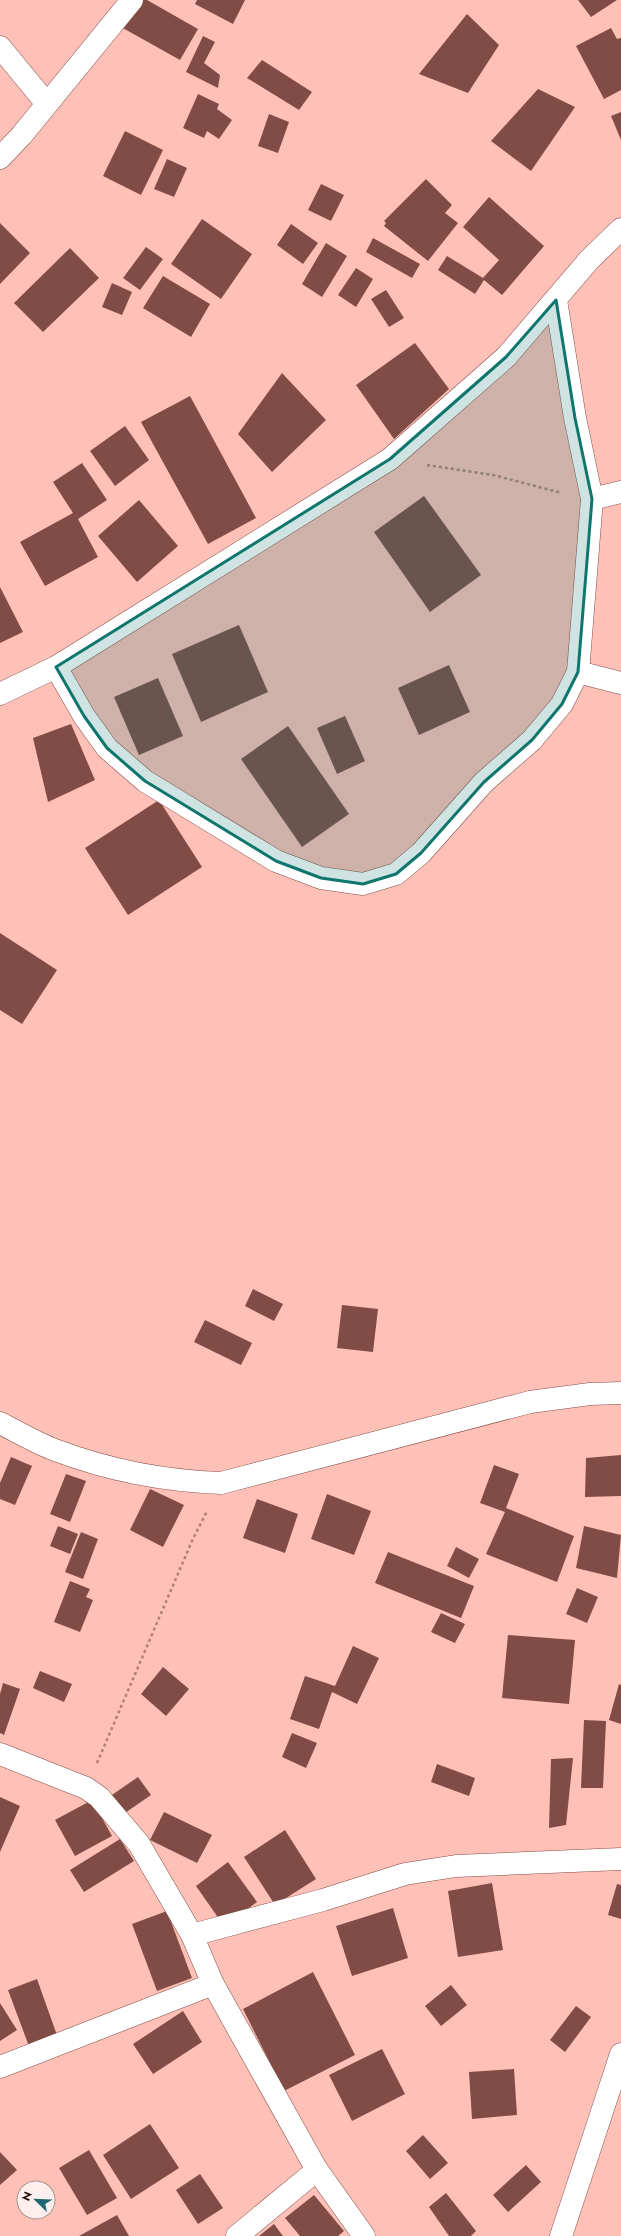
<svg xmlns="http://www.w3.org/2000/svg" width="621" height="2236" viewBox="0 0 621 2236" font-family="Jost,sans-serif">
<rect width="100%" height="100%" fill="#fec0b7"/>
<g fill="#814c46">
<path d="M 136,0 L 147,0 L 198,29 L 180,60 L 121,27 Z"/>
<path d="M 197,0 L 245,0 L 233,24 L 195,4 Z"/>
<path d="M 578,0 L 617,0 L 591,17 Z"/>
<path d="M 467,14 L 499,45 L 468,93 L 419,74 Z"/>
<path d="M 611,28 L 617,39 L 621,38 L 621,90 L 604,99 L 576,46 Z"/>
<path d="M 203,36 L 215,42 L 204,63 L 220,75 L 218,88 L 186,72 Z"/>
<path d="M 262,60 L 312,92 L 299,110 L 247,78 Z"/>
<path d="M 538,89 L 575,107 L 531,171 L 491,141 Z"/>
<path d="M 198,94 L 219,104 L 217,109 L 232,120 L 219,139 L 207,131 L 204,138 L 183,128 Z"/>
<path d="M 621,112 L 621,140 L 611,116 Z"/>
<path d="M 269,114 L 289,122 L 278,153 L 258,146 Z"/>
<path d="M 125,131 L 163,150 L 141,195 L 103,176 Z"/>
<path d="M 167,159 L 187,168 L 174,197 L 154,189 Z"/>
<path d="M 426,179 L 452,205 L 445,213 L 458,223 L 428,261 L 384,226 L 386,223 L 384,221 Z"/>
<path d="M 321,184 L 344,195 L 331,221 L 308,210 Z"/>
<path d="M 489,197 L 544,246 L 502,295 L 484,280 L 475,294 L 438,270 L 447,256 L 483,278 L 499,260 L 463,227 Z"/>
<path d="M 202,219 L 252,254 L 221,299 L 171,264 Z"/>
<path d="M 0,223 L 30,253 L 0,284 Z"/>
<path d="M 291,224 L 318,243 L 303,264 L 277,245 Z"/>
<path d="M 373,238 L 420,264 L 412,278 L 366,252 Z"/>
<path d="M 326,243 L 347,256 L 322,297 L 302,284 Z"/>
<path d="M 146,247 L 163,259 L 140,290 L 123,278 Z"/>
<path d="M 70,248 L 99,278 L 43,332 L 14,303 Z"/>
<path d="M 356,268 L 373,279 L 356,307 L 338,295 Z"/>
<path d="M 163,276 L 210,304 L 191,337 L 143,308 Z"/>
<path d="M 112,283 L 132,292 L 122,315 L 102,307 Z"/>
<path d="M 386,290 L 404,318 L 389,327 L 371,299 Z"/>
<path d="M 415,343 L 449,389 L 394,439 L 356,385 Z"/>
<path d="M 282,373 L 326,420 L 272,472 L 238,434 Z"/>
<path d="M 190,396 L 256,518 L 208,544 L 141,422 Z"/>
<path d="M 125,426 L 149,460 L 115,486 L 90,451 Z"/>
<path d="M 82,463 L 107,500 L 78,519 L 98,557 L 45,586 L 20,542 L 73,513 L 53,482 Z"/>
<path d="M 424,496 L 481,575 L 430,612 L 374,532 Z"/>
<path d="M 139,500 L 178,546 L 137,582 L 98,536 Z"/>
<path d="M 0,587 L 23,632 L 0,643 Z"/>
<path d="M 239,625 L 268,692 L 201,722 L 172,654 Z"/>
<path d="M 449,665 L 470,712 L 419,735 L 398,688 Z"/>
<path d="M 158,678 L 183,736 L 139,755 L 114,697 Z"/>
<path d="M 345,716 L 365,761 L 337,774 L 317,728 Z"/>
<path d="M 71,724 L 95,780 L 48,802 L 33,738 Z"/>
<path d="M 288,726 L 349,814 L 302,847 L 241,759 Z"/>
<path d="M 159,800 L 202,867 L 128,915 L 85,848 Z"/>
<path d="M 0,933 L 57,970 L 22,1024 L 0,1010 Z"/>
<path d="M 253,1289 L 283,1304 L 274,1321 L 245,1306 Z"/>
<path d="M 342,1305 L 378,1309 L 373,1352 L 337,1348 Z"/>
<path d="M 205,1320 L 252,1343 L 241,1365 L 194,1342 Z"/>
<path d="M 621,1455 L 621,1496 L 585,1497 L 586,1458 Z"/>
<path d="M 11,1457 L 32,1466 L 15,1505 L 0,1499 L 0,1483 Z"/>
<path d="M 494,1465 L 519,1474 L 506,1508 L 574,1536 L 557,1582 L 486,1554 L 505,1512 L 480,1503 Z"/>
<path d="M 66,1474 L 86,1481 L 70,1522 L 50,1514 Z"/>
<path d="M 150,1489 L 184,1505 L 163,1547 L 130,1530 Z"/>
<path d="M 327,1494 L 371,1511 L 354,1555 L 311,1539 Z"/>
<path d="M 257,1499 L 298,1514 L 285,1553 L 243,1538 Z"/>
<path d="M 58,1526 L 78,1534 L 70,1554 L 50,1546 Z"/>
<path d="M 584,1526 L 621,1535 L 617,1578 L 576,1568 Z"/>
<path d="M 81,1532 L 98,1539 L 83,1579 L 65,1572 Z"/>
<path d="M 456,1547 L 479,1559 L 469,1578 L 447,1566 Z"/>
<path d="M 388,1552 L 474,1586 L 461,1618 L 375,1583 Z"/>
<path d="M 70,1581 L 90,1589 L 86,1597 L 93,1600 L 80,1632 L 54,1622 Z"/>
<path d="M 577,1588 L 598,1597 L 587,1623 L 566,1614 Z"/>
<path d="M 441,1613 L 465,1624 L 455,1643 L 431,1632 Z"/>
<path d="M 508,1635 L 575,1640 L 569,1704 L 502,1698 Z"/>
<path d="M 353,1646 L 379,1658 L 357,1704 L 332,1692 L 319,1729 L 290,1719 L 305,1676 L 335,1686 Z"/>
<path d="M 163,1667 L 189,1689 L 166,1716 L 141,1694 Z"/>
<path d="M 40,1671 L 72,1684 L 64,1702 L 33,1688 Z"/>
<path d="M 3,1683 L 20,1689 L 4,1735 L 0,1733 L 0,1694 Z"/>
<path d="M 619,1684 L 621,1685 L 621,1724 L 609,1720 Z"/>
<path d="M 584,1720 L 606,1721 L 603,1788 L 581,1788 Z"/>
<path d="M 292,1733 L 317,1743 L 306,1768 L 282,1757 Z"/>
<path d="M 573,1758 L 566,1825 L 549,1828 L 551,1759 Z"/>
<path d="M 437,1764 L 475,1778 L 469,1796 L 431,1782 Z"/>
<path d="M 138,1777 L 151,1795 L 122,1815 L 109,1797 Z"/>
<path d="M 0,1797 L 20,1806 L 0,1852 Z"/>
<path d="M 92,1800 L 112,1836 L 75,1856 L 55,1820 Z"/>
<path d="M 164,1812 L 212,1835 L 197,1863 L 150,1840 Z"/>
<path d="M 285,1830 L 316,1879 L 275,1905 L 244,1857 Z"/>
<path d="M 120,1839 L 134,1861 L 84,1892 L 70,1870 Z"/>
<path d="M 228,1862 L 257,1902 L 224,1926 L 196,1886 Z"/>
<path d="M 492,1883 L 503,1950 L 458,1957 L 448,1891 Z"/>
<path d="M 617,1884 L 621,1885 L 621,1919 L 608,1915 Z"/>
<path d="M 393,1908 L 408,1958 L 352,1976 L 336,1926 Z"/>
<path d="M 167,1911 L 192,1978 L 157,1991 L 132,1924 Z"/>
<path d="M 313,1972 L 355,2055 L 284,2091 L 243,2009 Z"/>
<path d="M 37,1979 L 58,2038 L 30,2049 L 8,1990 Z"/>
<path d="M 451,1985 L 467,2005 L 441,2026 L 425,2006 Z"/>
<path d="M 0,2003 L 17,2030 L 0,2041 Z"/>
<path d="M 576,2006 L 591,2017 L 565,2052 L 550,2040 Z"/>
<path d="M 183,2011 L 202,2042 L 153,2074 L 133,2044 Z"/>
<path d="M 382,2049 L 405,2094 L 352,2121 L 329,2075 Z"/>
<path d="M 514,2069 L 517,2115 L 472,2119 L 469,2072 Z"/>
<path d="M 150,2124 L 179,2168 L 131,2199 L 103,2155 Z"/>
<path d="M 423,2135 L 448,2163 L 430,2179 L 406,2151 Z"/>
<path d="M 89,2150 L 117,2198 L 87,2215 L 59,2168 Z"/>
<path d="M 0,2152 L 17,2170 L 0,2185 Z"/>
<path d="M 526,2165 L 541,2182 L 508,2212 L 493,2195 Z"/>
<path d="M 200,2174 L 223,2208 L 198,2224 L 176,2190 Z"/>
<path d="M 446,2193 L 476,2231 L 471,2236 L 449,2236 L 429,2207 Z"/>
<path d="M 314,2195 L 344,2231 L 338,2236 L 300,2236 L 285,2218 Z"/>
<path d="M 117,2215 L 129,2236 L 79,2236 Z"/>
<path d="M 274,2224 L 283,2236 L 259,2236 Z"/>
</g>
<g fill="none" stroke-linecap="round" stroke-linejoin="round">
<g stroke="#824d46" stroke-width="23">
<g id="street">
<path d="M 0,47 L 47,104"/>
<path d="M 0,158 L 21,136 L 132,0"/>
<path d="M 592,499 L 621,492"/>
<path d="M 56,667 L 84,716 L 107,748 L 145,781 L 276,861 L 321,878 L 363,884 L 396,874 L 421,853 L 484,782 L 532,740 L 562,704 L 578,672 L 592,499 L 575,418 L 556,300"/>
<path d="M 578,672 L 621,683"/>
<path d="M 0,694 L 56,667 L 390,459 L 506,357 L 589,260 L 621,229"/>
<path d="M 0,1423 C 18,1432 36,1443 55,1450 C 108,1470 164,1481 221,1483 L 530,1402 L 590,1394 L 621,1393"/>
<path d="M 0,1754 L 86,1788 L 99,1797 L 139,1844 L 192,1935 L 213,1984 L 317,2170 L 364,2236"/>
<path d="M 192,1935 L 323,1900 L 405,1874 L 456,1866 L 621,1859"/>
<path d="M 0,2067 L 213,1984"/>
<path d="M 237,2236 L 317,2170"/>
<path d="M 561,2236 L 621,2054"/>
</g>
</g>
<g stroke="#b0817a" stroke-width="2.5" stroke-dasharray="3 3" stroke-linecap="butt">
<path d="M 427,465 L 493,475 L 562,493"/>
<path d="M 97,1763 L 192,1541 L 207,1511"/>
</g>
<use href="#street" stroke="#fff" stroke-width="22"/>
</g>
<path fill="#0f766e" fill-opacity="0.2" stroke="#0f766e" stroke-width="3" stroke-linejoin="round" d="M 556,300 L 575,418 L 592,499 L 578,672 L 562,704 L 532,740 L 484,782 L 421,853 L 396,874 L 363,884 L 321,878 L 276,861 L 145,781 L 107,748 L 84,716 L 56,667 L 390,459 L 506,357 Z"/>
<g transform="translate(36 2200) rotate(293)"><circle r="19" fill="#fcefed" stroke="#a59593"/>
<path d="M0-3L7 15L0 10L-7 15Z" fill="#1c6771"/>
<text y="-6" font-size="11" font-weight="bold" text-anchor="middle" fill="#220d0b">N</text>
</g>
</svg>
